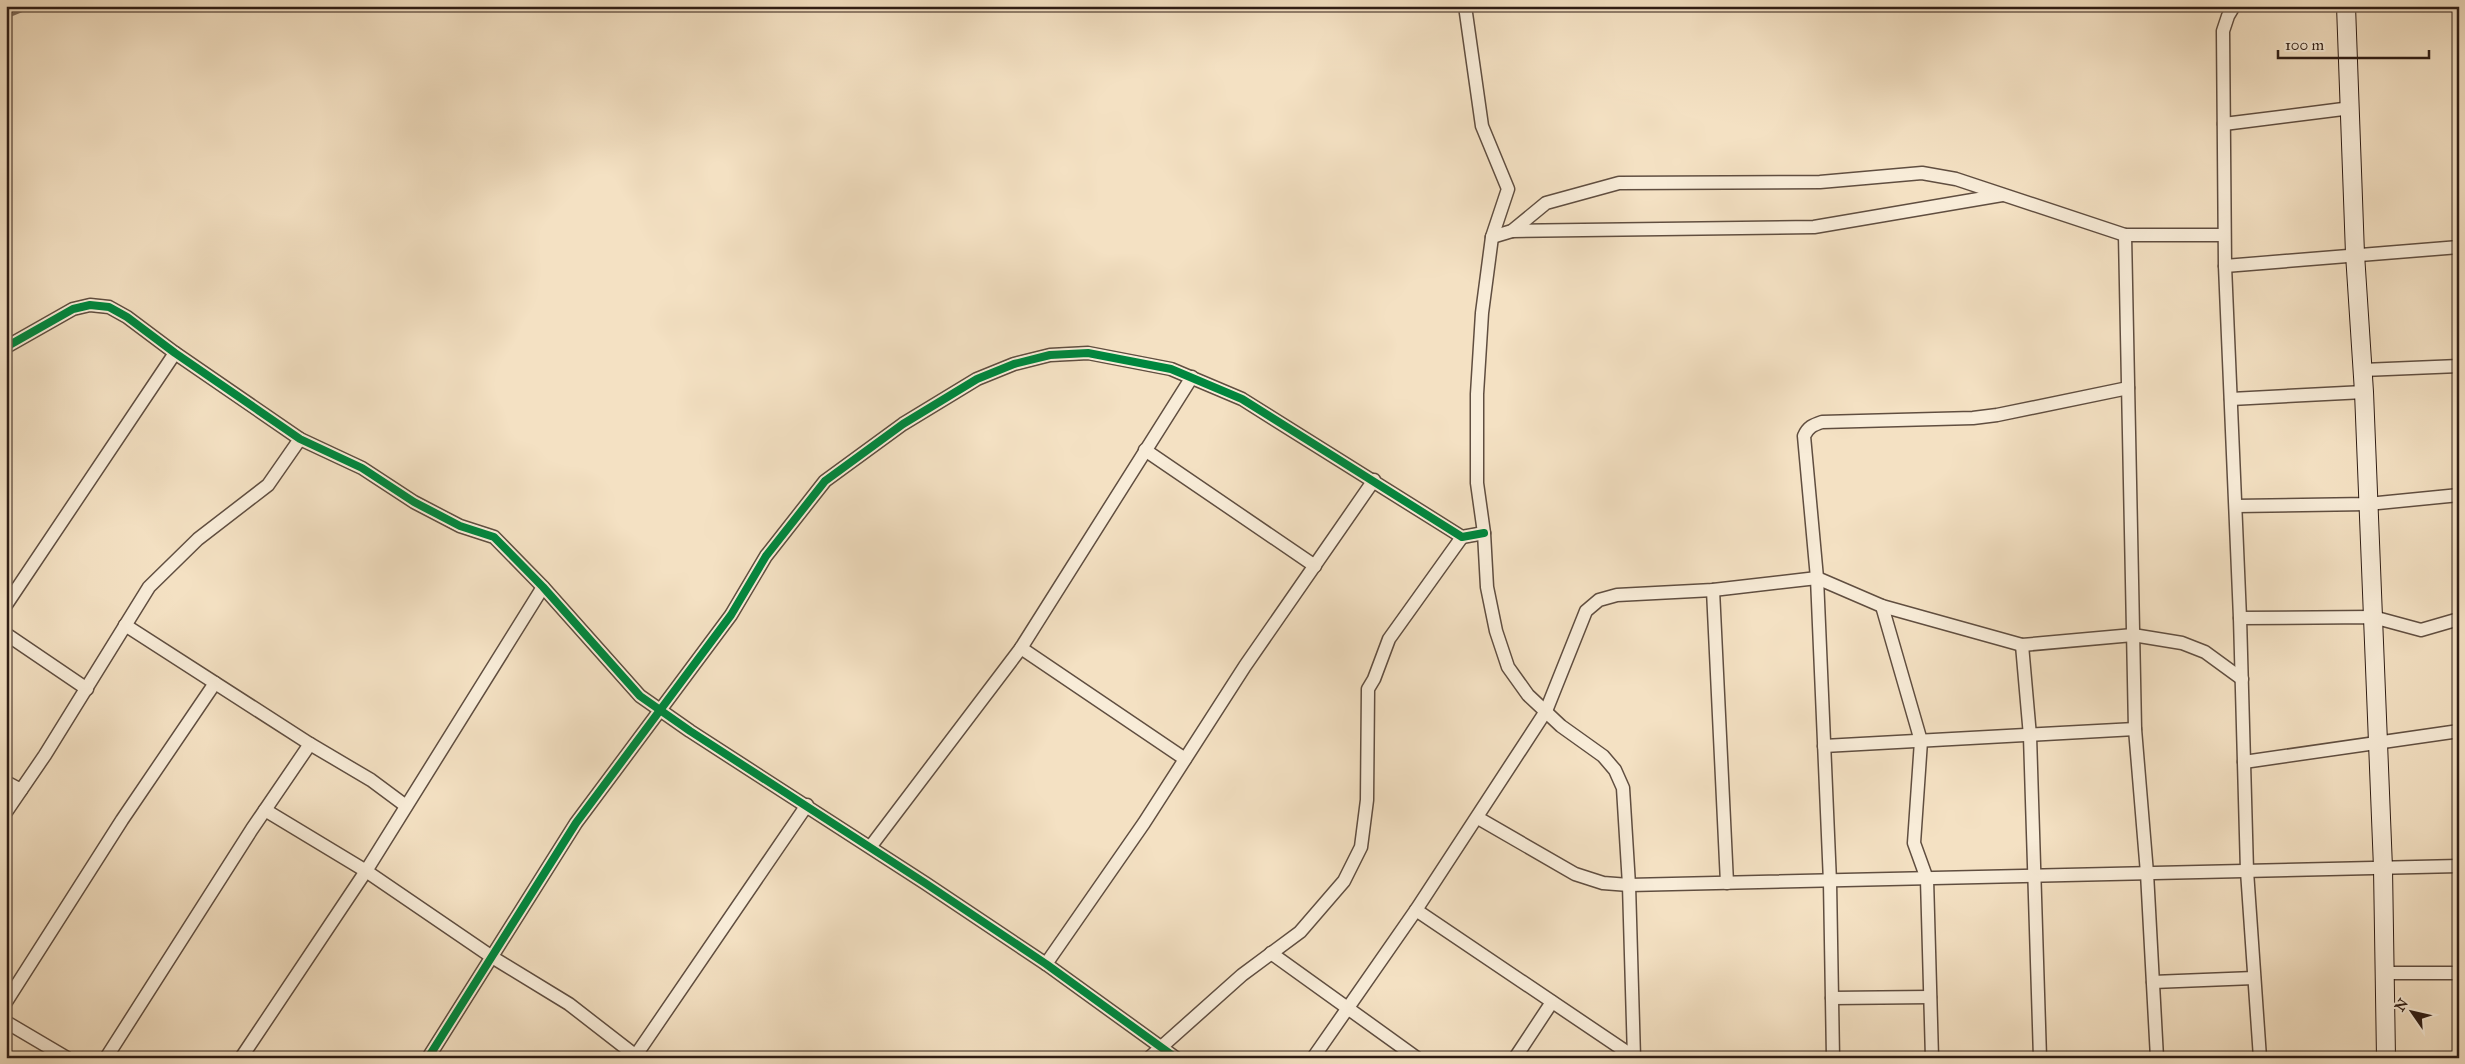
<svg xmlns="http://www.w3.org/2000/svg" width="2465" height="1064" viewBox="0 0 2465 1064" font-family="'IM FELL Great Primer',serif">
<rect width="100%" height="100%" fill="#f4e1c3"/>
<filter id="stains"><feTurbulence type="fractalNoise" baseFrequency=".004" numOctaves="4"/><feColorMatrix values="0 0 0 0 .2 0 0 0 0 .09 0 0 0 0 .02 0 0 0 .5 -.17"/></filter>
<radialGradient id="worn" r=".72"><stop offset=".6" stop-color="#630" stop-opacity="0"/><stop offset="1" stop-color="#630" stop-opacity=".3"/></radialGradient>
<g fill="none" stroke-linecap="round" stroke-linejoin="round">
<path stroke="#7d6a5a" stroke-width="3" d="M 6,17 L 33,6"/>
<g stroke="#604e40" stroke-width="15">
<g id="street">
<path d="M 1465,6 L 1482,126 L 1508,189 L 1492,237 L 1482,313 L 1477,394 L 1477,483 L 1484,533 L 1487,587 L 1496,631 L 1508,667 L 1528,695 L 1561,726 L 1603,756 L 1615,770 L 1623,788 L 1629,885 L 1634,1058"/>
<path d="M 2234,6 L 2228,16 L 2223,31 L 2225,266 L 2240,618 L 2247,871 L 2260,1058"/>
<path d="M 2224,124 L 2351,108"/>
<path d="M 1512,231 L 1814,227 L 2002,195"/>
<path d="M 1492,237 L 1512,231 L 1546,203 L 1619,183 L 1820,182 L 1922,173 L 1956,179 L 2125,235"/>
<path d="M 2225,266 L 2459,247"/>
<path d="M 6,347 L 73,309 L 90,305 L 109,307 L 127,317 L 175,353 L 300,439 L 362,468 L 414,502 L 460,526 L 494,537 L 543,587 L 640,696 L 690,731 L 925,883 L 1046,964 L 1176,1058"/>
<path d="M 2363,370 L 2459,366"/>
<path d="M 2231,399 L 2364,392"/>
<path d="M 1145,450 L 1315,566"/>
<path d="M 2236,506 L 2368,504 L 2459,495"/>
<path d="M 1713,590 L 1727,883"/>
<path d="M 6,605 L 175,353"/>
<path d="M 1882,606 L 1921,741 L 1914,843 L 1927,879 L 1932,1058"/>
<path d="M 2240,618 L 2373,617 L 2421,630 L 2459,619"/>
<path d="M 125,625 L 310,744 L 371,780 L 406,806"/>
<path d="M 6,634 L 87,689"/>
<path d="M 2022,645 L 2030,736 L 2040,1058"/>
<path d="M 1021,648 L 1185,759"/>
<path d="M 1824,746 L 2135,729"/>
<path d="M 2244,762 L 2459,731"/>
<path d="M 6,782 L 21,790"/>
<path d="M 265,810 L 366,871 L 492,957 L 569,1004 L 636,1056"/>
<path d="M 6,812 L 45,755 L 149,587 L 198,539 L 268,485 L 300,439"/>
<path d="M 1478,818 L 1575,874 L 1603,883 L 1629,885 L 2459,866"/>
<path d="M 871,846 L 1021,648 L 1192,377"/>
<path d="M 1416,910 L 1634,1057"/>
<path d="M 1271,953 L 1417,1058"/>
<path d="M 1046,964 L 1144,823 L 1245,666 L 1374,480"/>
<path d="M 2384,973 L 2459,973"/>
<path d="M 2153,982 L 2254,978"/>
<path d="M 1832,998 L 1930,997"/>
<path d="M 6,1002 L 122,820 L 215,683"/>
<path d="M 6,1022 L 67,1058"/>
<path d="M 106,1058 L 252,829 L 310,744"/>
<path d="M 241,1058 L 366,871 L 543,587"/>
<path d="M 428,1058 L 576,823 L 731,615 L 766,556 L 825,481 L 903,424 L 977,379 L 1014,364 L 1050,355 L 1088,353 L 1171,369 L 1242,399 L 1462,537 L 1484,533"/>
<path d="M 634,1058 L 807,805"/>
<path d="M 1149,1058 L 1242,975 L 1300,932 L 1344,881 L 1361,847 L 1367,800 L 1368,689 L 1374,679 L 1389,639 L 1462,537"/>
<path d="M 1313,1058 L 1416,910 L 1546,711 L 1586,611 L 1599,600 L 1617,595 L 1713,590 L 1817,578 L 1882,606 L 2022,645 L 2133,635 L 2182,643 L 2205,652 L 2242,679"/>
<path d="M 1515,1058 L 1552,1002"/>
<path d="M 1833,1058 L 1830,882 L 1817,578 L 1804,436 C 1808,427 1813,425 1822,422 L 1973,418 L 1997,415 L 2128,388"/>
<path d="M 2157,1058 L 2147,873 L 2135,729 L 2125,235 L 2224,235"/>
</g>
</g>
<g stroke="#2f1d15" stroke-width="20">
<path id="secondary" d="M 2346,6 L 2355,254 L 2364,392 L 2383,868 L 2386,1058"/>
</g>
<use href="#street" stroke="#f8ecd8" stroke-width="12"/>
<use href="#secondary" stroke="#f8ecd8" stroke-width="18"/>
<g stroke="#f8ecd8" stroke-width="11">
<g id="cycleway">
<path d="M 6,347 L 73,309 L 90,305 L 109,307 L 127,317 L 175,353 L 300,439 L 362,468 L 414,502 L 460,526 L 494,537 L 543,587 L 640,696 L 690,731 L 925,883 L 1046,964 L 1176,1058"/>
<path d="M 428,1058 L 576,823 L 731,615 L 766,556 L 825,481 L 903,424 L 977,379 L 1014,364 L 1050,355 L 1088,353 L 1171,369 L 1242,399 L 1462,537 L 1484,533"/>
</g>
</g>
<use href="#cycleway" stroke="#00873e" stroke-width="8"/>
</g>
<rect width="2465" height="1064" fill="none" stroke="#f4e1c3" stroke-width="25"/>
<rect x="8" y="8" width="2450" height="1049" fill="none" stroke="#2f1d15" stroke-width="2.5"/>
<rect x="12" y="12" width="2440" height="1039" fill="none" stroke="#2f1d15"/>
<g transform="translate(2412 1012) rotate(304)" stroke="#f8ecd8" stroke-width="4" paint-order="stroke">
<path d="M0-4L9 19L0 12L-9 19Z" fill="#2f1d15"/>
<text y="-8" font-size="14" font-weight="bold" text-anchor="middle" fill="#2f1d15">N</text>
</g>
<path d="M2278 50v8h151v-8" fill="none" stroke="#2f1d15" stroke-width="2.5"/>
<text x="2285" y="50" font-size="15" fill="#2f1d15" stroke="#f8ecd8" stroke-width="4" paint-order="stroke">100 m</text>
<rect width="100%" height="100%" filter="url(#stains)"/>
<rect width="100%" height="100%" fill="url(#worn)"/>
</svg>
